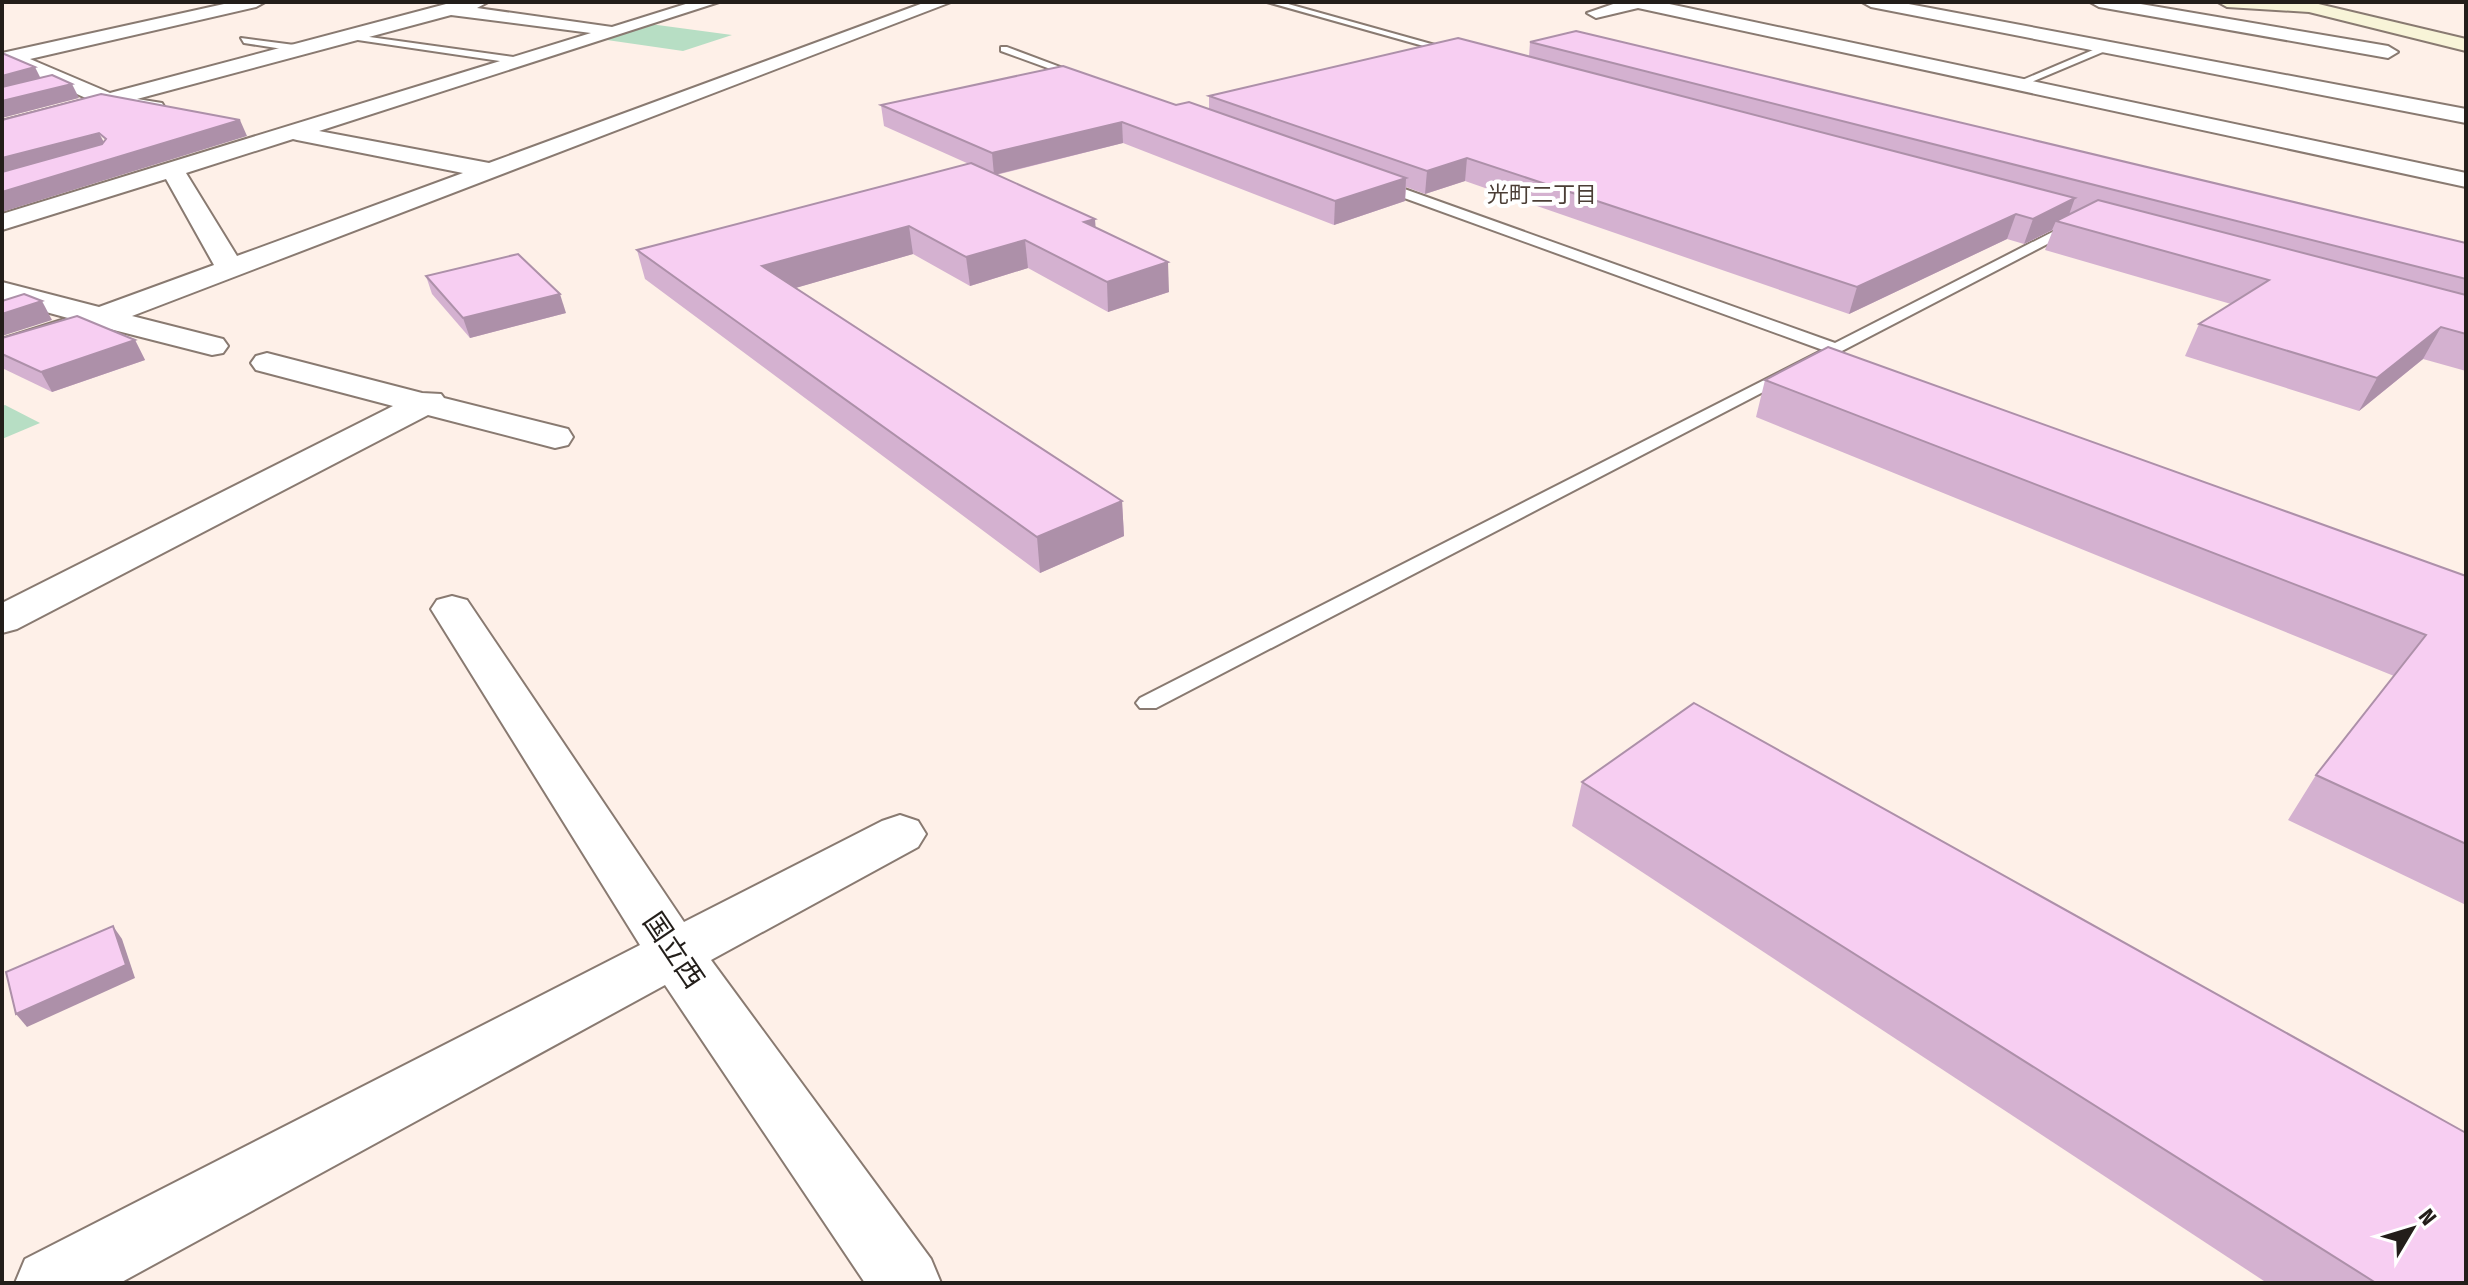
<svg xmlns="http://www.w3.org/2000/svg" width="2468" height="1285" viewBox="0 0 2468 1285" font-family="'Fira Sans Condensed','Noto Sans JP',sans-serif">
<rect width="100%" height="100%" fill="#fef0e8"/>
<g fill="#b7dec4">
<path d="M 650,24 L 732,35 L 683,51 L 600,39 Z"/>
<path d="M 5,405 L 40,423 L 2,439 L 2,406 Z"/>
</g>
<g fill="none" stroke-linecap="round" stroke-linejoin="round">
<g stroke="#897a71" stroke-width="4">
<g id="lane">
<path d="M 1267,2 L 1281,2 L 1460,52 L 1452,54 Z"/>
<path d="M 348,34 L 521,58 L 526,61 L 521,64 L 351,39 Z"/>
<path d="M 241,38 L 302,46 L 307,49 L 302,52 L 244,43 Z"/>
<path d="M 2107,44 L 2110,49 L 2022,86 L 2013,84 Z"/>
<path d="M 1001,47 L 1007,47 L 1087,77 L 1078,79 L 1001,51 Z"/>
<path d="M 1374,181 L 1382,181 L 1835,343 L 2068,224 L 2080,227 L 1156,708 L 1140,708 L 1136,703 L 1140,698 L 1823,350 L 1374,187 Z"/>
</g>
</g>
<g stroke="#897a71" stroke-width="4">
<g id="street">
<path d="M 233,2 L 265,2 L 256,7 L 30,59 L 110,93 L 446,4 L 488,2 L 477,8 L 612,27 L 692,2 L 719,2 L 319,131 L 489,163 L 926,2 L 951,2 L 132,316 L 223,339 L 228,346 L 223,353 L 212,355 L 102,327 L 2,359 L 2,339 L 68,318 L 2,300 L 2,282 L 99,307 L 214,265 L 166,179 L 2,230 L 2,214 L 591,33 L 451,15 L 137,99 L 162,103 L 165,108 L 162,113 L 108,106 L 2,135 L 2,121 L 88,99 L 8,63 L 2,65 L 2,53 ZM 293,139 L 297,140 L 463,173 L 237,256 L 186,173 Z"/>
<path d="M 1619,2 L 1660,2 L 2466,173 L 2466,187 L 1638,8 L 1596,18 L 1587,13 Z"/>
<path d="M 1862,2 L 1898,2 L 2466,109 L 2466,123 L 1871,7 Z"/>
<path d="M 2090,2 L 2129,2 L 2388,46 L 2398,52 L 2388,58 L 2099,7 Z"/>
<path d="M 267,353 L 422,393 L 441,394 L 444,398 L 568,429 L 573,437 L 568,445 L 555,448 L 428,415 L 17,629 L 2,633 L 2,603 L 393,406 L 256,370 L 251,363 L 256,356 Z"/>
<path d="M 452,596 L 467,600 L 684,922 L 882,821 L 900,815 L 918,821 L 926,834 L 918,847 L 711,960 L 931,1259 L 941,1283 L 865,1283 L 665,985 L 120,1283 L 15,1283 L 25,1259 L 640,945 L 431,609 L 437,600 Z"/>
</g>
</g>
<g stroke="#897a71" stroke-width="4">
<path id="secondary" d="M 2218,2 L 2310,2 L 2466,39 L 2466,51 L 2309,12 L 2227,7 Z"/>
</g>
<use href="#lane" fill="#fff" fill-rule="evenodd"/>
<use href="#street" fill="#fff" fill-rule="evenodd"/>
<use href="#secondary" fill="#f8f4d8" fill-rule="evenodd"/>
</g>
<g fill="#d4b1d0">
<path d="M 1530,42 L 2466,243 L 2466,371 L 2423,359 L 2359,411 L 2185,356 L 2199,324 L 2231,304 L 2045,250 L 2053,230 L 2024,244 L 2007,239 L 1849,314 L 1465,181 L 1425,194 L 1406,187 L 1405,201 L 1334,225 L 1123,143 L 996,175 L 1096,228 L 1169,292 L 1108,312 L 1028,268 L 970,286 L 913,254 L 795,288 L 1122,501 L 1124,536 L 1040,573 L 645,279 L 637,250 L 969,164 L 884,126 L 881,105 L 1176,105 L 1209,109 L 1209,96 L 1529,56 Z"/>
<path d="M 426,276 L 566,313 L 470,338 L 432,294 Z"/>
<path d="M 2,338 L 135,340 L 145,360 L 52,392 L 2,368 Z"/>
<path d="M 1765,380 L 2466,576 L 2466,905 L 2288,820 L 2316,775 L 2394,676 L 1756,417 Z"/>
<path d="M 1582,782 L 2466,1283 L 2267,1283 L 1572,826 Z"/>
</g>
<g fill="#ad90a9">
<path d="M 35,67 L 42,81 L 2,92 L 2,76 Z"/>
<path d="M 72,84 L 79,98 L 2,118 L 2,101 Z"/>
<path d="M 240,120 L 247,136 L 2,212 L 2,192 Z"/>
<path d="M 1122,122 L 1123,143 L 994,175 L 992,153 Z"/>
<path d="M 99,133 L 107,148 L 2,177 L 2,158 Z"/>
<path d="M 1467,158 L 1465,181 L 1425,194 L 1427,171 Z"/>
<path d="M 1406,178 L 1405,201 L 1334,225 L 1335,201 Z"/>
<path d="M 2075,198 L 2066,223 L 2056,221 L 2052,230 L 2024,244 L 2033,219 Z"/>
<path d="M 2016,214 L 2007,239 L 1849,314 L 1857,287 Z"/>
<path d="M 1095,219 L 1097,247 L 1084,222 Z"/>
<path d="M 909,226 L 913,254 L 768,296 L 762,266 Z"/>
<path d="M 1025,240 L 1028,268 L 970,286 L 966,257 Z"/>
<path d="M 1168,262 L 1169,292 L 1108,312 L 1107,282 Z"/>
<path d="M 560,294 L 566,313 L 470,338 L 463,318 Z"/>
<path d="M 42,301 L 52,320 L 2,336 L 2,314 Z"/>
<path d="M 2441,327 L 2423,359 L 2359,411 L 2377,378 Z"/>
<path d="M 135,340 L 145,360 L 52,392 L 41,372 Z"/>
<path d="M 1122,501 L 1124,536 L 1040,573 L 1037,537 Z"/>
<path d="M 113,926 L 122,939 L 135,978 L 27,1027 L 16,1014 Z"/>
</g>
<g fill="#f7cef2" stroke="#ad90a9" stroke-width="2">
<path d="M 1576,31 L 2466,243 L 2466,279 L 1530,42 Z"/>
<path d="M 1458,38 L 2075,198 L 2033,219 L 2016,214 L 1857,287 L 1467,158 L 1427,171 L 1209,96 Z"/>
<path d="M 2,53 L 35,67 L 2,76 Z"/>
<path d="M 1063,66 L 1176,105 L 1189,102 L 1406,178 L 1335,201 L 1122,122 L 992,153 L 881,105 Z"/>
<path d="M 52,75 L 72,84 L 2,101 L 2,87 Z"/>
<path d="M 101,94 L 240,120 L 2,192 L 2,172 L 102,144 L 106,139 L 99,133 L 2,158 L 2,120 Z"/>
<path d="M 971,163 L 1095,219 L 1084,222 L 1168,262 L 1107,282 L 1025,240 L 966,257 L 909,226 L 762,266 L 1122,501 L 1037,537 L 637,250 Z"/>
<path d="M 2098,200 L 2466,295 L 2466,334 L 2441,327 L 2377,378 L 2199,324 L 2269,280 L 2056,221 Z"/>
<path d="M 518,254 L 560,294 L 463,318 L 426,276 Z"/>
<path d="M 24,294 L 42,301 L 2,314 L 2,301 Z"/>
<path d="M 77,316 L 135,340 L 41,372 L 2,354 L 2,338 Z"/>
<path d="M 1828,347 L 2466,576 L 2466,844 L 2316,775 L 2426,635 L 1765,380 Z"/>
<path d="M 1694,703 L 2466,1133 L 2466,1283 L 2376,1283 L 1582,782 Z"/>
<path d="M 113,926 L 126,965 L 16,1014 L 6,972 Z"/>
</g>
<g text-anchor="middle" stroke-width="8" stroke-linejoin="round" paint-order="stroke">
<g font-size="22" fill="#4b3e36" stroke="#fff">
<text x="1542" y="202">光町二丁目</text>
</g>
<g font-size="28" fill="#231e1a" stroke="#fff">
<text transform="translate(674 950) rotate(56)" y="10">国立西</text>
</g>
</g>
<rect width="2468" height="1285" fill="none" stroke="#231e1a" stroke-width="8"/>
<g transform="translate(2412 1229) rotate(52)" stroke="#ffffff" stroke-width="6" paint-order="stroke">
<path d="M0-6L14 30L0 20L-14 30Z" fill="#231e1a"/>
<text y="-12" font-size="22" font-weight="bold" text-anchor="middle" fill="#231e1a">N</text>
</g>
</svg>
